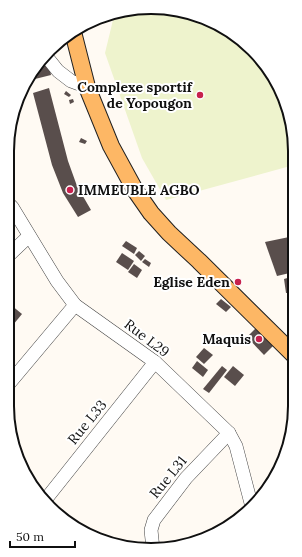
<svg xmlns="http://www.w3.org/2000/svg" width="302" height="557" viewBox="0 0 302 557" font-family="Lora,serif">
<rect width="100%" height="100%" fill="#fffaf3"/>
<path fill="#eef3cd" d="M 170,8 L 223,26 L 271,71 L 294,132 L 294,165 L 166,200 L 142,158 L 105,53 L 113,20 L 155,9 Z"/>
<g fill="#594e4c">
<path d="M 48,58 L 51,75 L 35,79 L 33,71 L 44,59 Z"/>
<path d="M 31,74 L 33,79 L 26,81 L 26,79 Z"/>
<path d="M 49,88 L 68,161 L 77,186 L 91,210 L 78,217 L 63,193 L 52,165 L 33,93 Z"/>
<path d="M 66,91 L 71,95 L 69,97 L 64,94 Z"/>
<path d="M 73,99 L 74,102 L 70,104 L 69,100 Z"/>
<path d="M 81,138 L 87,141 L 85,144 L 79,142 Z"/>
<path d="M 294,236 L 294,272 L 277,276 L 265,242 Z"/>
<path d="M 126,241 L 137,248 L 134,254 L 122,246 Z"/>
<path d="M 139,251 L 145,256 L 141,261 L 135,255 Z"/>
<path d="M 122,253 L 134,261 L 128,270 L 116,262 Z"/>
<path d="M 145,259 L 151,263 L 149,267 L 142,262 Z"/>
<path d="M 134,264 L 142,270 L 137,278 L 128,272 Z"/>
<path d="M 294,276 L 294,295 L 293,293 L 286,293 L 284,279 Z"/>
<path d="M 221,299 L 231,307 L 226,312 L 216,304 Z"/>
<path d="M 11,305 L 22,314 L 13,325 L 7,320 L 7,309 Z"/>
<path d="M 256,328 L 273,346 L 264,355 L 247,337 Z"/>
<path d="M 204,348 L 213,355 L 204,364 L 196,357 Z"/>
<path d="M 197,361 L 208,370 L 203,377 L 192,368 Z"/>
<path d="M 222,366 L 227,370 L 209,393 L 203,389 Z"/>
<path d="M 233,366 L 244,375 L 235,386 L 224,377 Z"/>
</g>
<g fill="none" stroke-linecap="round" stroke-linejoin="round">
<g stroke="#434343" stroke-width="14">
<g id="minor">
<path d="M 46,56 L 58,71 L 71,81 L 87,87"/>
<path d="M 7,202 L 12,207 L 57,281 L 75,305 L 155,362 L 229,433 L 236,446 L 252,507"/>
<path d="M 7,257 L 29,236"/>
<path d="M 7,386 L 75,305"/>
<path d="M 45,502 L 46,499 L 155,362"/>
<path d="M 153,549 L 151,530 L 154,520 L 186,478 L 229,433"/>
</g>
</g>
<g stroke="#212121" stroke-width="18">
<path id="major" d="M 73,32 L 87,87 L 111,146 L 135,190 L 151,213 L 169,233 L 199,261 L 295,356"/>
</g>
<use href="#minor" stroke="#fff" stroke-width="13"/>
<use href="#major" stroke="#fdb765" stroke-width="16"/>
</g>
<g fill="#c7214d" stroke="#fff" stroke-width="1.5">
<circle cx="200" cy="95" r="4"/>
<circle cx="70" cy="190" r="4"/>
<circle cx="238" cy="282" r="4"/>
<circle cx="259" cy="339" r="4"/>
</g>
<g text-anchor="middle" stroke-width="4" stroke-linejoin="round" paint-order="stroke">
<g font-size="14" font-weight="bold" fill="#101010" stroke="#fff" text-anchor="end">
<text x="192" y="92">Complexe sportif<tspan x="192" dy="16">de Yopougon</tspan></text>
<text x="78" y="195" text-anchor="start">IMMEUBLE AGBO</text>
<text x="230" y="287">Eglise Eden</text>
<text x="251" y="344">Maquis</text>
</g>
<g font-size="14" fill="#101010" stroke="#fff">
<text transform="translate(147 338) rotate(37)" y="5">Rue L29</text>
<text transform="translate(87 422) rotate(-51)" y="5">Rue L33</text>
<text transform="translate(168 477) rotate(-51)" y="5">Rue L31</text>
</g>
</g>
<path d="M0 0H302V557H0ZM151 14H151A137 137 0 0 1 288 151V406A137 137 0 0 1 151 543H151A137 137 0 0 1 14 406V151A137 137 0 0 1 151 14Z" fill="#fff" fill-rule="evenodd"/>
<path fill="none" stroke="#101010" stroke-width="2" d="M151 14H151A137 137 0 0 1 288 151V406A137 137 0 0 1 151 543H151A137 137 0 0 1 14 406V151A137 137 0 0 1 151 14Z"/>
<path d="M10 541v6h65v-6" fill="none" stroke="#101010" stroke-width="2"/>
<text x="16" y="541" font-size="12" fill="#101010" stroke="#ffffff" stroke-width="3" paint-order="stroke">50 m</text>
</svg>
